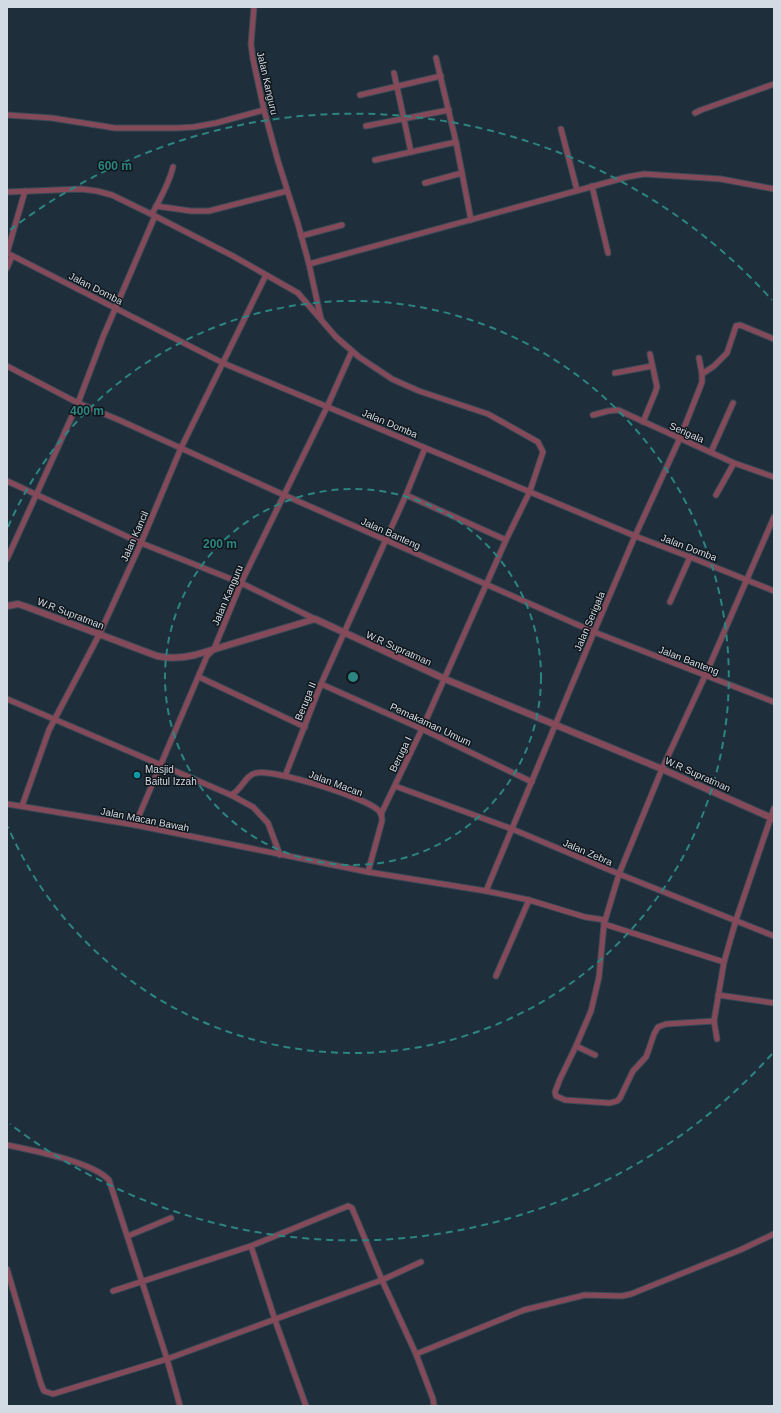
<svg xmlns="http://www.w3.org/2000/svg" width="781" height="1413" viewBox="0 0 781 1413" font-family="Helvetica,sans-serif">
<rect width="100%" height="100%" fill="#1f2e3b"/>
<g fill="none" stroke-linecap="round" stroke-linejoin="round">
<g stroke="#3c4a56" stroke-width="7">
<g id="minor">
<path d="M 254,7 L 251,44 L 253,59 L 264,110 L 278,161 L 298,224 L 309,264 L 321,319"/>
<path d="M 436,58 L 456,142 L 471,220"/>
<path d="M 394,73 L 411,152"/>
<path d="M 360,95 L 441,76"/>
<path d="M 695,113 L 701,110 L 774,84"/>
<path d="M 7,115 L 52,118 L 115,128 L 177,128 L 194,127 L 216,123 L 264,110"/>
<path d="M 366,126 L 449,110"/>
<path d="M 561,129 L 577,190"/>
<path d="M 375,160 L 456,142"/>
<path d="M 425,183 L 462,173"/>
<path d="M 592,186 L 608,253"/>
<path d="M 7,192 L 81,189 L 97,191 L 112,195 L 155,216 L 233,256 L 298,293 L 336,337 L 359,357 L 392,379 L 419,391 L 488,414 L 538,442 L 543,452 L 530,491 L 506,540 L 422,729 L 381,814"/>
<path d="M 156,206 L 191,211 L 209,211 L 287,191"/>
<path d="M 152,214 C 160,199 169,184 173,167"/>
<path d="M 301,236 L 342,225"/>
<path d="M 7,253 L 223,363 L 635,536 L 690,557 L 774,591"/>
<path d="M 7,253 L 25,191"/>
<path d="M 309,264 L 627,177 L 644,174 L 721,179 L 774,189"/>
<path d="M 7,268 L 12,256"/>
<path d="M 7,366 L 78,403 L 119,420 L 284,495 L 594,632 L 774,702"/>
<path d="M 615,373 L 652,366"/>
<path d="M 702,374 L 714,366 L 727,353 L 736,326 L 740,325 L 774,339"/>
<path d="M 593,415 L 608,411 L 618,410 L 734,463 L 774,477"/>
<path d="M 643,422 L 655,393 L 657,387 L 650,354"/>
<path d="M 711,452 L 733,403"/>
<path d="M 7,481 L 141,543 L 241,583 L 315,619"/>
<path d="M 406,495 L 506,540"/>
<path d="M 716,495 L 734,463"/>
<path d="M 7,559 L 78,403 L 103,337 L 155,216"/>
<path d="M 670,602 L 690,557"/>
<path d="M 199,677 L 305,727"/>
<path d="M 321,684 L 422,729 L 532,782"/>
<path d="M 7,699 L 231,795 L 253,807 L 268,823 L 280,855"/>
<path d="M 285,776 L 321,684 L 406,495 L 425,448"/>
<path d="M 395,786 L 512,829 L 619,874 L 774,936"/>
<path d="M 231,795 C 242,790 245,775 256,773 C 274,769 364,797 378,810 C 382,813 382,817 382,821 L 368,872"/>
<path d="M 7,804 L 135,825 L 368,872 L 486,891 L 529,900 L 585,917 L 605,920"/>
<path d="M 22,806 L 49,730 L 99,635 L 141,543 L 181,448 L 266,275"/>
<path d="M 135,825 L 207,656 L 214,649 L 241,583 L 327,407 L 352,351"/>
<path d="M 486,891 L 594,632 L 635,536 L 680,438 L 699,390 L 702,382 L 702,374 L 699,358"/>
<path d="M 604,924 L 724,962"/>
<path d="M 496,976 L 529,900"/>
<path d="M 718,995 L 774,1003"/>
<path d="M 714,1021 L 666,1024 L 658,1027 L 654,1034 L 649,1049 L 646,1057 L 633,1071 L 620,1098 L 617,1101 L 610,1103 L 565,1100 L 556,1096 L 555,1092 L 560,1079 L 576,1046 L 591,1011 L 599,977 L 604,924 L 619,874 L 662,769 L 705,676 L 774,517"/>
<path d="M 717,1039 L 714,1021 L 724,962 L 736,920 L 774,808"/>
<path d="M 576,1046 L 595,1055"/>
<path d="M 7,1145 C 32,1150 93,1162 109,1180 L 167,1359 L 180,1406"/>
<path d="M 128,1236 L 171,1218"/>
<path d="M 251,1246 L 275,1320 L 306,1406"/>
<path d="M 7,1269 L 41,1384 L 44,1391 L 53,1394 L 167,1359 L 382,1280 L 416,1354 L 524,1310 L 585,1295 L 622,1296 L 631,1294 L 740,1250 L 774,1234"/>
<path d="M 113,1291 L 251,1246 L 348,1206 L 352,1208 L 382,1280 L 421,1262"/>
<path d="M 416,1354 L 433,1399 L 434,1406"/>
</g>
</g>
<g stroke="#3c4a56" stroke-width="8">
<path id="tertiary" d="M 7,606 L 18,604 L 27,607 L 157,656 C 171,659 182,658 195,655 L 315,619 L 445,679 L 662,769 L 774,819"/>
</g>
<use href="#minor" stroke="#844a5a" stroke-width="5"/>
<use href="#tertiary" stroke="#844a5a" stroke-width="6"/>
</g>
<g fill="none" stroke="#2c8580" stroke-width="2" stroke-dasharray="7 5">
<circle cx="353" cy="677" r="188"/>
<path d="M8 527A376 376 0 1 1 8 827"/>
<path d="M772 1054A564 564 0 0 1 10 1124M10 230A564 564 0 0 1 772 300"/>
</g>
<circle fill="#0f9aa8" stroke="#0f161c" stroke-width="1.5" cx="137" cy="775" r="4"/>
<g text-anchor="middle" stroke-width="3" stroke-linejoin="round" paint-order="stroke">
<g font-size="10" fill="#d2dbe4" stroke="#0f161c">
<text transform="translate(268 83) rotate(77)" y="4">Jalan Kanguru</text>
<text transform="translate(96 288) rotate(27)" y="4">Jalan Domba</text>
<text transform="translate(390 423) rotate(23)" y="4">Jalan Domba</text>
<text transform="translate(687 432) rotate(24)" y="4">Serigala</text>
<text transform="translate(391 533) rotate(24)" y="4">Jalan Banteng</text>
<text transform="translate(134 536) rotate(-66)" y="4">Jalan Kancil</text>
<text transform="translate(689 547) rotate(21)" y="4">Jalan Domba</text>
<text transform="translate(227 595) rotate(-67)" y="4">Jalan Kanguru</text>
<text transform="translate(71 613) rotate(21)" y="4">W.R Supratman</text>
<text transform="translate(589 621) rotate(-67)" y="4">Jalan Serigala</text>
<text transform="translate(399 648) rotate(24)" y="4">W.R Supratman</text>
<text transform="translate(689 660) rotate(21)" y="4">Jalan Banteng</text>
<text transform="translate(305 701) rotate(-68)" y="4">Beruga II</text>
<text transform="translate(431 724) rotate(25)" y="4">Pemakaman Umum</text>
<text transform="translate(400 754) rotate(-64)" y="4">Beruga I</text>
<text transform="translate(698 774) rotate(24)" y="4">W.R Supratman</text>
<text transform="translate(336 783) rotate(20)" y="4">Jalan Macan</text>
<text transform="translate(145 819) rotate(11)" y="4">Jalan Macan Bawah</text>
<text transform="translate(588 852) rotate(23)" y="4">Jalan Zebra</text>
</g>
<g font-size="10" fill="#d2dbe4" stroke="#0f161c" text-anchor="start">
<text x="145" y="773">Masjid<tspan x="145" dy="12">Baitul Izzah</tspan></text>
</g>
</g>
<circle cx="353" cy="677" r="6" fill="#2c8580" stroke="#0f161c" stroke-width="2"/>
<g font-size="12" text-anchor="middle" font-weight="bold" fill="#2c8580" stroke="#0f161c" stroke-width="3" stroke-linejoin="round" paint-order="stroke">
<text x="115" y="170">600 m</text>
<text x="87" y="415">400 m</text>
<text x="220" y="548">200 m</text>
</g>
<rect width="781" height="1413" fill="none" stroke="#d2dbe4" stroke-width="16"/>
</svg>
